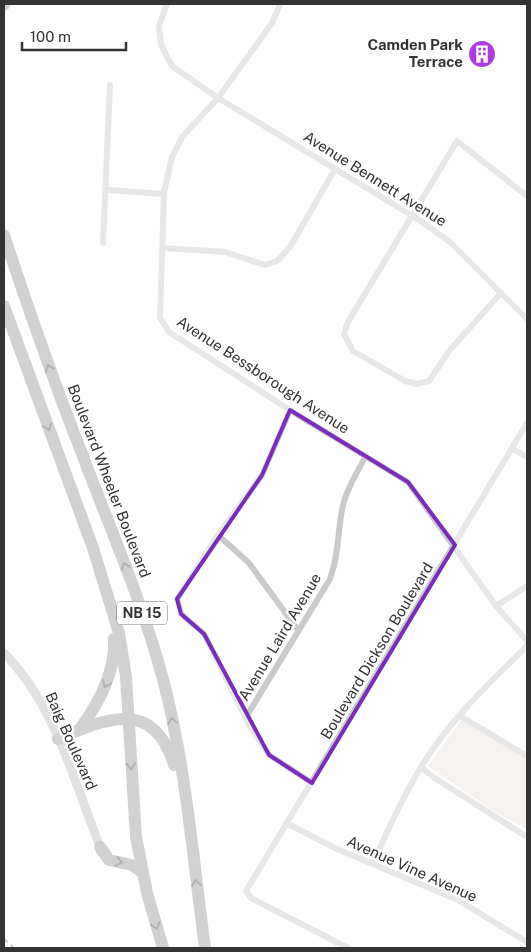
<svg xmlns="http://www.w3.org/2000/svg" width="531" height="952" viewBox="0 0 531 952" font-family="'Public Sans',sans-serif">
<rect width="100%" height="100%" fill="#fff"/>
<path fill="#ece2de" d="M 463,718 L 527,756 L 527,829 L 495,812 L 428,766 Z"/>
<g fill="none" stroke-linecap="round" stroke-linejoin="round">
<g stroke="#cacaca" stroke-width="6">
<path d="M 167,4 L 159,26 L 161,45 L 172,66 L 218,98 L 421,221 L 450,242 L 527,319"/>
<path d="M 280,4 L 272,23 L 218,98 L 182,137 L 172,157 L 164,192 L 160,318 L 169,332 L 296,414 L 408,482 L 496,606 L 527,641"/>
<path d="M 107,190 L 164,194"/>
<path d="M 103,243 L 110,85"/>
<path d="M 163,248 L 225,252 L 265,265 L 277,261 L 290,247 L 335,169"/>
<path d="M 501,293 L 449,351 L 429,381 L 417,384 L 405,381 L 353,351 L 344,334 L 348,322 L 457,141 L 527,196"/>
<path d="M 290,410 L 262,475 L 220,532 L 177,599 L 181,614 L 204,634 L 250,727 L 269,755 L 312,783"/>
<path d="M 513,449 L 527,457"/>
<path d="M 218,535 L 249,563 L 298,630"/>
<path d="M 496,606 L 527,586"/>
<path d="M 460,716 L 527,756"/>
<path d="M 246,717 L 330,579 C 340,551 337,532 343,505 C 347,487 358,472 366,455"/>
<path d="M 421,767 L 433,777 L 527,837"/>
<path d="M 286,823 L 337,849 L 458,900 L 527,942"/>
<path d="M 373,864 C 387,831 403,797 421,767 C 449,721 489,683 527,646"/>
<path d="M 348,948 L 251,898 L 246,891 L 527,423"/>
</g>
<path stroke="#bdbdbd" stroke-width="9" d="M 4,653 C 55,705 74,781 100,847"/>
<g stroke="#9a9a9a" stroke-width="12">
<path d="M 4,5 L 4,4"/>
<path d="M 4,235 C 29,311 55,385 84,459 C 109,525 137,590 157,658 C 185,751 192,852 205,948"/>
<path d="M 4,306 L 93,548 L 119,633 L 126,677 L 136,837 L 147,893 L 163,948"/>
<path d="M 80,729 C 99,703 116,672 114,639"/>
<path d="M 58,739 C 106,718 154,698 174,765"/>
<path d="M 100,847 L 109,860 L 132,865 L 142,872"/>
</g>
<path stroke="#888" stroke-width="2" stroke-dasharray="5 4" stroke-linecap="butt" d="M 4,939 L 14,948"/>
</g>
<defs><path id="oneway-chevron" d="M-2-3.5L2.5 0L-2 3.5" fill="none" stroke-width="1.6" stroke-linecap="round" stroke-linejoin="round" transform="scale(1.25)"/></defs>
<g stroke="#525252">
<use href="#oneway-chevron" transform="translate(49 368) rotate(-111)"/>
<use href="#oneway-chevron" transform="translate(48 427) rotate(70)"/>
<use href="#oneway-chevron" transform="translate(125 566) rotate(-110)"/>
<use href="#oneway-chevron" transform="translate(106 684) rotate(112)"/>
<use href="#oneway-chevron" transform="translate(172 721) rotate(-101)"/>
<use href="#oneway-chevron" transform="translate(131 766) rotate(87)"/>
<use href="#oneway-chevron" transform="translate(119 862) rotate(13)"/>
<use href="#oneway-chevron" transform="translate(196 883) rotate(-98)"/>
<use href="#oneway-chevron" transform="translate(156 926) rotate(73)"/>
</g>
<path d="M0 0H531V952H0ZM 290,410 L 408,482 L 455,545 L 312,783 L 269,755 L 204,634 L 181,614 L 177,599 L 262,475 Z" fill="#fff" fill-opacity=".55" fill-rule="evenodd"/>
<path fill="none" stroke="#7b2cbf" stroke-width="4" stroke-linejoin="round" d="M 290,410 L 408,482 L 455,545 L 312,783 L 269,755 L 204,634 L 181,614 L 177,599 L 262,475 Z"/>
<defs>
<g id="building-disc" transform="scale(1.4375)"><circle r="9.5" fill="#b03ae4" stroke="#fff"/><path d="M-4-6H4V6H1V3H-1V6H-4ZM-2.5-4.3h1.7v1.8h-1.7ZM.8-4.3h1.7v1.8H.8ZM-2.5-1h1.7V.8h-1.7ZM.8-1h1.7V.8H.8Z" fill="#fff"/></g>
</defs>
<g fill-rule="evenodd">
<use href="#building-disc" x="482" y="54"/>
</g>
<g text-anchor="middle" stroke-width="5" stroke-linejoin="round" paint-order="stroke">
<rect fill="#fff" stroke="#707070" stroke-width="1" x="117" y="601.5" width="50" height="23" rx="4"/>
<g font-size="14" font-weight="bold" fill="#333">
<text x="142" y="618">NB 15</text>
</g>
<g font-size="15" font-weight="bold" fill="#333" stroke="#fff" text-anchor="end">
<text x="463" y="50">Camden Park<tspan x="463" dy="17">Terrace</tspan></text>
</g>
<g font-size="15" fill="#333" stroke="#fff">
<text transform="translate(375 179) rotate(32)" y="5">Avenue Bennett Avenue</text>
<text transform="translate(263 375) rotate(33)" y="5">Avenue Bessborough Avenue</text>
<text transform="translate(109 481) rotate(69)" y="5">Boulevard Wheeler Boulevard</text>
<text transform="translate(280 637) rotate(-59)" y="5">Avenue Laird Avenue</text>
<text transform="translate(377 651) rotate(-59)" y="5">Boulevard Dickson Boulevard</text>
<text transform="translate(71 741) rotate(66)" y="5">Baig Boulevard</text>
<text transform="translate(412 869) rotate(24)" y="5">Avenue Vine Avenue</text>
</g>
</g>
<rect width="531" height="952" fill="none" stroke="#333333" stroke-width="10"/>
<path d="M22 42v8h104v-8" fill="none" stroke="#333333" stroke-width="2.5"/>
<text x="30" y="42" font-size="15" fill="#333333" stroke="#ffffff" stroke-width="4" paint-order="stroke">100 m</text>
</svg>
